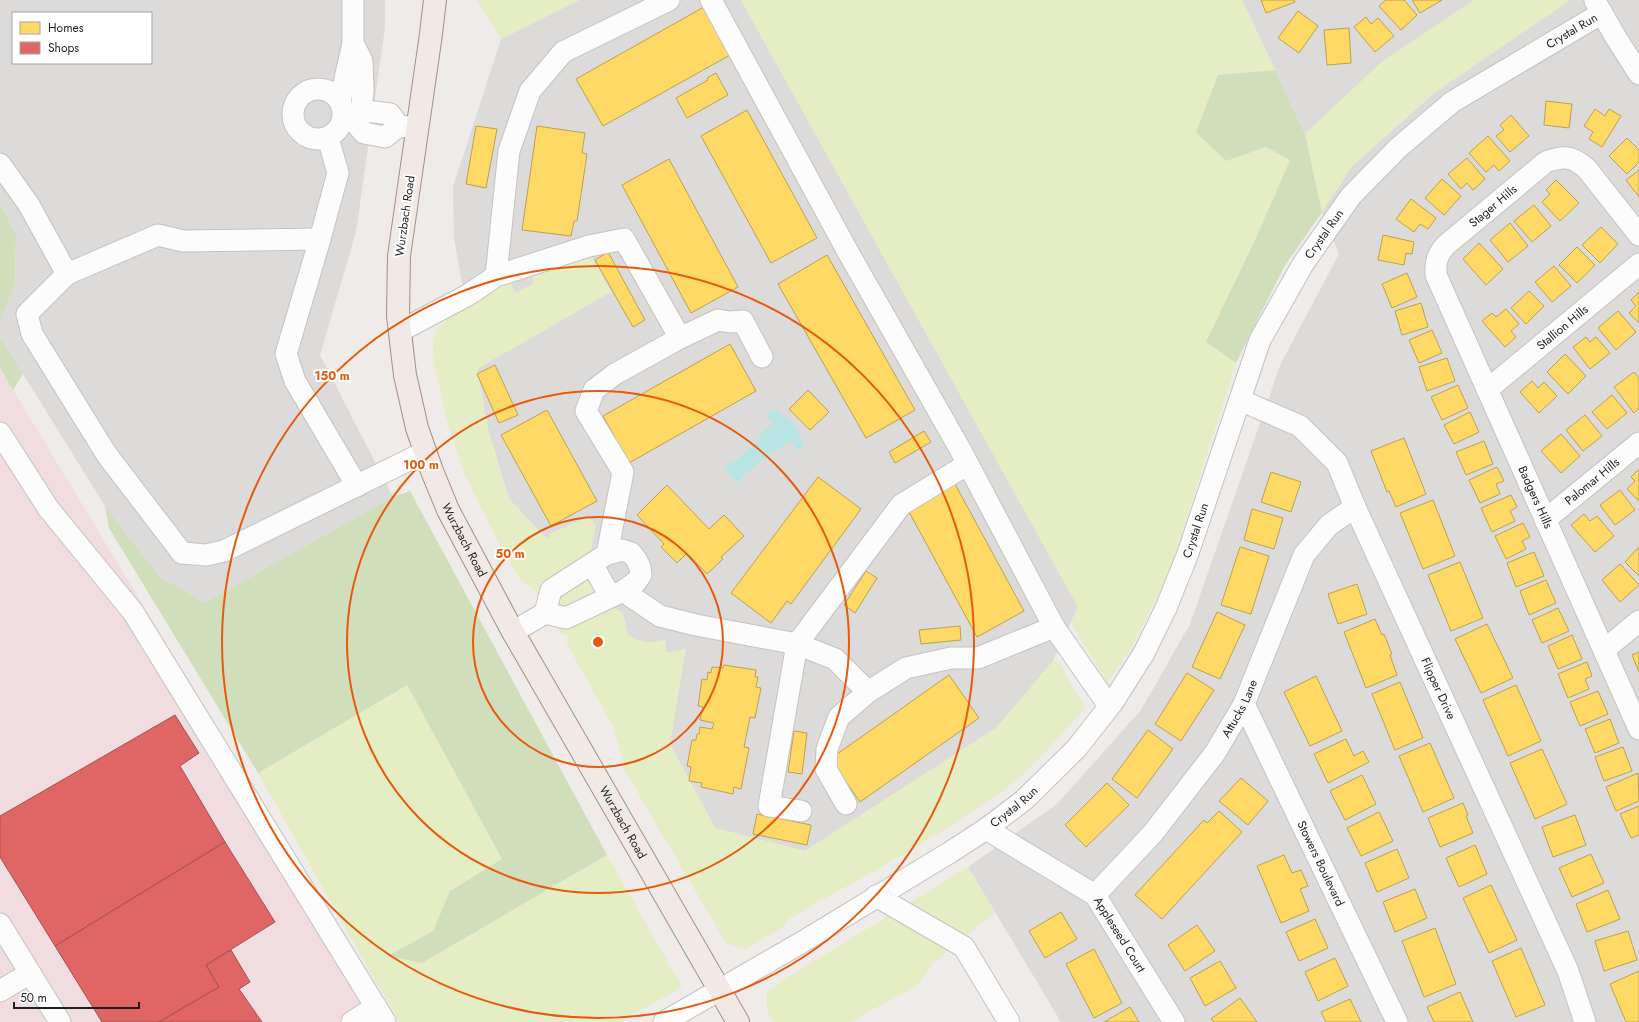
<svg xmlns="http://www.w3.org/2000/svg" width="1639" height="1022" viewBox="0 0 1639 1022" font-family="Jost,sans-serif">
<rect width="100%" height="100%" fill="#eeebe8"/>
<g fill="#dddbd9" fill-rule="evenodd">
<path d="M 0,0 L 385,0 L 385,28 L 356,232 L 320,355 L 393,497 L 205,604 L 160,577 L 105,506 L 0,337 L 0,322 L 15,285 L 16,234 L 0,203 ZM 13,13 L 151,13 L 151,63 L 13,63 Z"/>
<path d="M 579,0 L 741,0 L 1078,607 L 1053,661 L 996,728 L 805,851 L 715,828 L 670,744 L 548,540 L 509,499 L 488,429 L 454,238 L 453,187 L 501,39 Z"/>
<path d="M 1242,0 L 1474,0 L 1383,61 L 1305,134 Z"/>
<path d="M 1570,0 L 1639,0 L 1639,1022 L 1061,1022 L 968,867 L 1057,804 L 1141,710 L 1190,624 L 1281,363 L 1339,254 L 1322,212 L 1352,166 L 1434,93 Z"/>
</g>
<path fill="#f1dde0" d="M 0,368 L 13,390 L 395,1022 L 0,1022 Z"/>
<g fill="#e4edc4">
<path d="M 477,0 L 579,0 L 501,39 Z"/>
<path d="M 741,0 L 1242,0 L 1275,70 L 1218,75 L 1226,161 L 1266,147 L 1290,159 L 1256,238 L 1206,342 L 1236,363 L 1169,573 L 1129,652 L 1107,683 L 1071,622 L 1078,607 Z"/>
<path d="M 1474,0 L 1570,0 L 1434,93 L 1352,166 L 1322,212 L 1305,134 L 1383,61 Z"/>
<path d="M 592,257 L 611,292 L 477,369 L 488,429 L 509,499 L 547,540 L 551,533 L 589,516 L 596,526 L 591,550 L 584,559 L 611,606 L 623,613 L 628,635 C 643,644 648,643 665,640 L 667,652 L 686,649 L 670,744 L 715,828 L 805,851 L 996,728 L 1053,661 L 1059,663 L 1085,708 C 1061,734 1034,768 1006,788 C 937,839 860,878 787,920 L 786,925 L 746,949 L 726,943 L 620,762 L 623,760 L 612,724 L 567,644 L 568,636 L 560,633 L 533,589 L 519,578 L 491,528 L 464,472 L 446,418 L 433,357 L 433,341 L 437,329 L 446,321 L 445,316 L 509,281 L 516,293 L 534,283 L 530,274 Z"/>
<path d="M 406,684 L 502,859 L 450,891 L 433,931 L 389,956 L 422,963 L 607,855 L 682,987 L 620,1022 L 399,1022 L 258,773 Z"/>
<path d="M 968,867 L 995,912 L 933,963 L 918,985 L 850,1022 L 774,1022 L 767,1011 L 767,990 Z"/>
</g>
<g fill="#d0debb">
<path d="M 1275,70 L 1305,134 L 1322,212 L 1284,267 L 1236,363 L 1206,342 L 1256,238 L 1290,160 L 1266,147 L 1226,161 L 1196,132 L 1218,75 Z"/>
<path d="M 0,203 L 16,234 L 15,285 L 0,322 Z"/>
<path d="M 0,337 L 23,374 L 13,390 L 0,368 Z"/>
<path d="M 410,491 L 607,855 L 422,963 L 388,956 L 433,931 L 450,891 L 502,859 L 407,685 L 258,773 L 109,528 L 105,506 L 160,577 L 205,603 L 393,497 Z"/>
</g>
<path fill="#b8e5e3" d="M 773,409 C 794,421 797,422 804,446 L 798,451 L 790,441 L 772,454 L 771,453 L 741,478 L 742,479 L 737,483 L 724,468 L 730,463 L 731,464 L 760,440 L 758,437 L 773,423 L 766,415 Z"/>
<g fill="#ffd966" stroke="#bca151">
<path d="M 1261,0 L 1294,0 L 1295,2 L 1266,13 Z"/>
<path d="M 1386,0 L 1404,0 L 1417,15 L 1401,30 L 1379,6 Z"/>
<path d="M 1412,0 L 1442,0 L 1420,13 Z"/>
<path d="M 704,7 L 730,55 L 603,126 L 576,79 Z"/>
<path d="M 1298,11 L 1318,26 L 1299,53 L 1278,38 Z"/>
<path d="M 1366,17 L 1371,24 L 1378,18 L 1394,36 L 1375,52 L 1354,27 Z"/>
<path d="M 1349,28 L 1351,63 L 1327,65 L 1324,30 Z"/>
<path d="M 716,73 L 728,95 L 687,118 L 676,98 L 708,80 L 707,78 Z"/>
<path d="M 1546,101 L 1572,104 L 1569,128 L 1544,125 Z"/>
<path d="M 1595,109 L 1605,116 L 1609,109 L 1621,116 L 1602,147 L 1589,139 L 1593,132 L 1584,126 Z"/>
<path d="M 747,110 L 817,238 L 771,263 L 701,136 Z"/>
<path d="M 1511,115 L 1529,136 L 1510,152 L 1496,136 L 1504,130 L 1500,125 Z"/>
<path d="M 476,126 L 497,129 L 486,188 L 466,184 Z"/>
<path d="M 537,126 L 585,133 L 582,153 L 587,154 L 577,221 L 574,221 L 571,236 L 522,230 Z"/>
<path d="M 1488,136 L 1510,161 L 1499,171 L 1494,165 L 1486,172 L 1469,153 Z"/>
<path d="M 1627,138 L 1639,150 L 1639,162 L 1627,174 L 1609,156 Z"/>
<path d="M 1467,158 L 1485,179 L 1473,190 L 1467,183 L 1461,189 L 1448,174 Z"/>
<path d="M 669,159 L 738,287 L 691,313 L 622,185 Z"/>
<path d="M 1639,170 L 1639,197 L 1626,180 Z"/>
<path d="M 1442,179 L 1461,196 L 1444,215 L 1425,198 Z"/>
<path d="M 1556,180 L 1579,203 L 1560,221 L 1542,202 L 1550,194 L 1546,190 Z"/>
<path d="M 1411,199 L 1436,218 L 1428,229 L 1420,224 L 1414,232 L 1396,219 Z"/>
<path d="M 1534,205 L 1551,226 L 1532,242 L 1514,221 Z"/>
<path d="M 1510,223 L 1528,246 L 1508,262 L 1490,240 Z"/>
<path d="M 1601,227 L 1618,244 L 1600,263 L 1582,245 Z"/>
<path d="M 1383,235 L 1414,242 L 1412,254 L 1406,253 L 1404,265 L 1378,260 Z"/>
<path d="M 1479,243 L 1503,269 L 1486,285 L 1463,259 Z"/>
<path d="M 1577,247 L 1595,265 L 1577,283 L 1559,265 Z"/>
<path d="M 608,252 L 645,320 L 633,327 L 595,260 Z"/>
<path d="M 827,255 L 915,410 L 866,438 L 778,284 Z"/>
<path d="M 1554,266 L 1571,286 L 1552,302 L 1535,282 Z"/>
<path d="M 1407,273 L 1417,297 L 1392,308 L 1382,284 Z"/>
<path d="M 1529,291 L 1544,306 L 1526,324 L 1511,308 Z"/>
<path d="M 1639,292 L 1639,323 L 1629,313 L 1636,306 L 1631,300 Z"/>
<path d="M 1421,303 L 1428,327 L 1402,335 L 1395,311 Z"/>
<path d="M 1506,309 L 1519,324 L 1511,331 L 1516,337 L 1505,347 L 1482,321 L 1492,313 L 1496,317 Z"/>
<path d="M 1618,311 L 1636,332 L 1616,350 L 1598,328 Z"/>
<path d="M 1432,330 L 1442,353 L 1419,363 L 1409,340 Z"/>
<path d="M 1586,337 L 1590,342 L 1596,337 L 1610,353 L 1590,369 L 1573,347 Z"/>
<path d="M 730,344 L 756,391 L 629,463 L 603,416 Z"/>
<path d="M 1565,354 L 1586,376 L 1568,394 L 1547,372 Z"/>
<path d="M 1447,358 L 1455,381 L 1427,391 L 1419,367 Z"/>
<path d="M 495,365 L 518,415 L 499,423 L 477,374 Z"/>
<path d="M 1634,372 L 1639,378 L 1639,408 L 1634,413 L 1614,387 Z"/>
<path d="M 1532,381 L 1538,388 L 1544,382 L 1557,396 L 1539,413 L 1520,392 Z"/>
<path d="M 1458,385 L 1468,408 L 1442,420 L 1431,397 Z"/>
<path d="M 808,390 L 829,412 L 810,430 L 789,409 Z"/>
<path d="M 1612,395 L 1627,413 L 1607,429 L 1592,412 Z"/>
<path d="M 547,410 L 597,501 L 551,526 L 501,435 Z"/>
<path d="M 1470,412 L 1479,432 L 1454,444 L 1444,425 Z"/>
<path d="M 1585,415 L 1602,436 L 1583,451 L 1566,430 Z"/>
<path d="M 924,431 L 931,442 L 895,463 L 889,452 Z"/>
<path d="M 1561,434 L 1580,456 L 1561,473 L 1541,451 Z"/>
<path d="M 1404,438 L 1426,494 L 1396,507 L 1389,491 L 1387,492 L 1371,451 Z"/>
<path d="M 1484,441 L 1493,464 L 1466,475 L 1456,452 Z"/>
<path d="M 1497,467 L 1504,481 L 1496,484 L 1500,494 L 1480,503 L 1469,480 Z"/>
<path d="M 1639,469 L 1639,501 L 1627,489 L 1635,481 L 1631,477 Z"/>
<path d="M 1271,472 L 1301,482 L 1291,512 L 1261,502 Z"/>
<path d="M 818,477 L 861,509 L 791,604 L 787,601 L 771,623 L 731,593 Z"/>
<path d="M 955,484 L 1024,611 L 977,637 L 908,510 Z"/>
<path d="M 667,485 L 709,529 L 724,515 L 744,536 L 721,557 L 723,559 L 707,574 L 687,553 L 677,563 L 661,547 L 664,544 L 637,515 Z"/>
<path d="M 1620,490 L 1635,510 L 1615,525 L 1600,505 Z"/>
<path d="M 1511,495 L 1517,507 L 1510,511 L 1515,521 L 1492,532 L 1481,508 Z"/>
<path d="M 1433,500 L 1455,556 L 1423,569 L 1400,513 Z"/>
<path d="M 1252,509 L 1283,518 L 1274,549 L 1244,540 Z"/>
<path d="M 1584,514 L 1590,521 L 1597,516 L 1614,536 L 1595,552 L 1571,525 Z"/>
<path d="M 1523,523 L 1530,537 L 1522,541 L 1526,549 L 1506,559 L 1495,536 Z"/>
<path d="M 1240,547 L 1269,556 L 1251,614 L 1221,605 Z"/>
<path d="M 1639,547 L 1639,576 L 1625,562 Z"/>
<path d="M 1534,552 L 1544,576 L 1516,587 L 1507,563 Z"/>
<path d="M 1460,562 L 1483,618 L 1451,631 L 1428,575 Z"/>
<path d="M 1620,564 L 1639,585 L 1620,602 L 1602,580 Z"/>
<path d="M 866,571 L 877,578 L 855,613 L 844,605 Z"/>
<path d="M 1546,580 L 1556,603 L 1529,615 L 1520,591 Z"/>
<path d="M 1357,584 L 1367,614 L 1338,624 L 1328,594 Z"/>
<path d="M 1558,608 L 1569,631 L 1542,643 L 1532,620 Z"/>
<path d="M 1217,612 L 1245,625 L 1220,679 L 1192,667 Z"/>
<path d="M 1375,619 L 1382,635 L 1384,634 L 1392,654 L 1390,655 L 1397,675 L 1366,688 L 1344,632 Z"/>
<path d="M 1487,624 L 1513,678 L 1481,693 L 1455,639 Z"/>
<path d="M 960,626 L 961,640 L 921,644 L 919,630 Z"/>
<path d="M 1572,635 L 1582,659 L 1558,669 L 1548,646 Z"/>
<path d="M 1639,652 L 1639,672 L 1632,655 Z"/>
<path d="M 1587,662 L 1592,676 L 1585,679 L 1589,689 L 1568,698 L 1558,674 Z"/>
<path d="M 724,665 L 756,670 L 755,677 L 758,677 L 756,687 L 761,688 L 755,718 L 750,717 L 744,747 L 749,748 L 741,789 L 734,787 L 733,794 L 701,787 L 702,783 L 689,781 L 691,767 L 687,766 L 692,740 L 696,740 L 697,734 L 699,734 L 700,727 L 712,729 L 714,723 L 700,720 L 703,707 L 698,706 L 702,679 L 707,680 L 708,672 L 711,673 L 712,667 L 723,668 Z"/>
<path d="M 1187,673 L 1214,690 L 1181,741 L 1155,724 Z"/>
<path d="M 949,675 L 979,718 L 860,802 L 830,759 Z"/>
<path d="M 1316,676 L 1342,731 L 1310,746 L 1284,692 Z"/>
<path d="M 1400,682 L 1423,738 L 1395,750 L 1372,694 Z"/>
<path d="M 1516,685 L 1541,741 L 1508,756 L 1483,700 Z"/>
<path d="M 1598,691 L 1608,714 L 1580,726 L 1570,702 Z"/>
<path d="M 1610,719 L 1619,743 L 1595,753 L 1585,729 Z"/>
<path d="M 1148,730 L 1173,749 L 1137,798 L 1112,779 Z"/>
<path d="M 794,731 L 807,733 L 802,774 L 788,772 Z"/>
<path d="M 1346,739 L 1354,756 L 1363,751 L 1369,762 L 1328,783 L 1314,754 Z"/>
<path d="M 1430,743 L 1454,798 L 1423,812 L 1399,756 Z"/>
<path d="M 1623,747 L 1632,771 L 1604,781 L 1595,757 Z"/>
<path d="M 1542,749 L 1567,804 L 1535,819 L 1510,763 Z"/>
<path d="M 1638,773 L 1639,801 L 1616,811 L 1606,787 Z"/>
<path d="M 1362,775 L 1376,804 L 1345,820 L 1330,791 Z"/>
<path d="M 1241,778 L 1268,801 L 1248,825 L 1219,801 Z"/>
<path d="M 1107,783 L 1129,805 L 1086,847 L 1065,825 Z"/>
<path d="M 1463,803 L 1468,815 L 1466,816 L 1473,833 L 1440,847 L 1428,818 Z"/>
<path d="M 1639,806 L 1639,835 L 1631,838 L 1620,814 Z"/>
<path d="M 1219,811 L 1242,832 L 1162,919 L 1135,895 L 1204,820 L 1207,823 Z"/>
<path d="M 1379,812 L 1393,841 L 1361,856 L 1347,828 Z"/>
<path d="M 757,814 L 811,825 L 807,845 L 753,834 Z"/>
<path d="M 1575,815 L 1586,845 L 1553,857 L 1542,827 Z"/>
<path d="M 1475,845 L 1487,874 L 1459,887 L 1446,858 Z"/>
<path d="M 1397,849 L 1409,878 L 1377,892 L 1365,863 Z"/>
<path d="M 1591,854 L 1604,883 L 1572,897 L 1559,868 Z"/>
<path d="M 1284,855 L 1292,873 L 1301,870 L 1308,886 L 1300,889 L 1309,911 L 1281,923 L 1257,866 Z"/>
<path d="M 1491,885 L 1517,940 L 1489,953 L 1463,898 Z"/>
<path d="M 1415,889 L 1427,918 L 1395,932 L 1383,902 Z"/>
<path d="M 1608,890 L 1620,919 L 1587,932 L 1576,904 Z"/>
<path d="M 1061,912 L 1077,939 L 1045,958 L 1029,931 Z"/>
<path d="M 1315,919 L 1328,948 L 1299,961 L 1286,932 Z"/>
<path d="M 1197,925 L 1215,951 L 1185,971 L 1168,945 Z"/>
<path d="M 1435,928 L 1456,984 L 1424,997 L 1402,941 Z"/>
<path d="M 1628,931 L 1637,960 L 1604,971 L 1595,941 Z"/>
<path d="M 1521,948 L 1545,1005 L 1516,1017 L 1492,961 Z"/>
<path d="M 1094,949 L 1122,1003 L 1094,1018 L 1066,964 Z"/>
<path d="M 1335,958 L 1348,986 L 1318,1001 L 1305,972 Z"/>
<path d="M 1220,961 L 1236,988 L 1205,1006 L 1190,978 Z"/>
<path d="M 1639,971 L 1639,1022 L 1626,1022 L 1610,984 Z"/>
<path d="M 1460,992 L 1473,1022 L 1434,1022 L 1427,1007 Z"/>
<path d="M 1240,998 L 1257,1022 L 1214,1022 L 1211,1019 Z"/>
<path d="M 1350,999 L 1361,1022 L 1326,1022 L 1321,1012 Z"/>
<path d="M 1130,1007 L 1139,1022 L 1104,1022 Z"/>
</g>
<g fill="#e06666" stroke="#a65151">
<path d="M 175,715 L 199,753 L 180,766 L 225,842 L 55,946 L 0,857 L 0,816 Z"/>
<path d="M 225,842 L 275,922 L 206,965 L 219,987 L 159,1022 L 102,1022 L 55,946 Z"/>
<path d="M 231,950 L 250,982 L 239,989 L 262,1022 L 159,1022 L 219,987 L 206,965 Z"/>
</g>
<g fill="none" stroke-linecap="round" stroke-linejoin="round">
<g stroke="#c5c3c2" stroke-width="23">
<g id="minor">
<path d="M 711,0 L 848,252 L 960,449 L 1054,627"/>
<path d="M 1595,1 L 1615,36 L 1639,74"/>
<path d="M 353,43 L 362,61 L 363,90 L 361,115"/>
<circle cx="318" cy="114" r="25"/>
<path d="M 340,101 L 353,43 L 353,0"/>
<path d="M 351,121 L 354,121 L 366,111 L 390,114 L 399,126"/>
<path d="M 354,121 L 364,133 L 385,137 L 399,126 L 417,128"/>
<path d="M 328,138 L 338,173 L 320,239 L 286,354 L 295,381 L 357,486"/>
<path d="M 0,164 L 29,205 L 67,274 L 27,314 L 32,334 L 107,455 L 182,553 L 206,555 L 224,551 L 425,452"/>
<path id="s1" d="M 1639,235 L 1587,169 C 1576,159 1567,155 1552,160 C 1547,161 1544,162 1541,166 L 1446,245 C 1437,255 1435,262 1436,275 L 1639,729"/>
<path d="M 67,274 L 158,235 L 183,241 L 320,239"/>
<path d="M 496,276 L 509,151 L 530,91 L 563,52 L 669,0"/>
<path d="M 400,331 L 468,295 L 496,276 L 589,246 L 624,239 L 680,338 L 615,374 L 594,390 L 586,411 L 623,472 L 607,554"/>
<path d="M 680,338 L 718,320 L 730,322 L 743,321 L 762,357"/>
<path id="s2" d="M 1487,390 L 1639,264"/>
<path id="s3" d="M 1240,400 L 1300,426 L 1337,463 L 1355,507 L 1568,971 L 1585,1022"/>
<path d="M 0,433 L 48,508 L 133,612 L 376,1007"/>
<path id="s4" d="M 1545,520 L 1639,443"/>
<path d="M 592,564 L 610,596"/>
<path d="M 623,591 L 660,616 L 696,625 L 797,644 L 835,659 L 868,692 L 906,668 L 951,658 L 978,658 L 1054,627 L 1109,706"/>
<path d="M 513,632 L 545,613 L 551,590 L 607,554 L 622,550 L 631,553 L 636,559 L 640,567 L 641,575 L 636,582 L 623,591 L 566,618 L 545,613"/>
<path d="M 1604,650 L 1639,621"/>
<path id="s5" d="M 1244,704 L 1397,1022"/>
<path d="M 846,804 L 826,769 L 827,749 L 839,717 L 868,692"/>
<path d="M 801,811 L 769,806 L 797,644 L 901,505 L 968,464"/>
<path id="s6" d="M 986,829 L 1095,895 L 1174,1022"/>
<path id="s7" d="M 1095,895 L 1153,833 L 1215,753 L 1244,704 L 1304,555 L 1329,525 L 1355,507"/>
<path d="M 876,896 L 964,947 L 1009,1022"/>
<path d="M 0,924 L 60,1022"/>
<path d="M 0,991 L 30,973"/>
<path d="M 352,1022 L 376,1007 L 385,1022"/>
<path id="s8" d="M 664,1022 L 804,941 L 949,853 L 986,829 L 1024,800 L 1076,749 L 1113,702 L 1144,653 L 1166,608 L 1187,556 L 1260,340 L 1303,264 L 1351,196 L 1398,148 L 1452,102 L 1602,13"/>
</g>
</g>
<g stroke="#a49284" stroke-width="24">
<g id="major">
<path id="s9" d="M 435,0 L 431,34 L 399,256 L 398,316 L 405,375 L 417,428 L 432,471 L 448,510 L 513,632 L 738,1022"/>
</g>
</g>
<use href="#minor" stroke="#fcfcfc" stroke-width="21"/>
<use href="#major" stroke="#f1e9e5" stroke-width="22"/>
</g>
<g fill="none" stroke="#e8590c" stroke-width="2">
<circle cx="598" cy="642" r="125"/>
<circle cx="598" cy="642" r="251"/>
<circle cx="598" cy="642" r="376"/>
</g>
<g text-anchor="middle" stroke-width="4" stroke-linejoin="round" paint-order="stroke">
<g font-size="12" fill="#1f1f1f" stroke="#fff">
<text dy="4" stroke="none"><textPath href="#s8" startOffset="1396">Crystal Run</textPath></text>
<text transform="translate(1493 206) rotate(-40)" y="4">Stager Hills</text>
<text transform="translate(405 216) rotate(-82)" y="4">Wurzbach Road</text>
<text dy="4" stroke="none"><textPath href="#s8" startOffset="1072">Crystal Run</textPath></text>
<text dy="4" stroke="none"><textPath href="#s2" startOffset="98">Stallion Hills</textPath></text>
<text dy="4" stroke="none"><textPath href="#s4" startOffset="61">Palomar Hills</textPath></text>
<text dy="4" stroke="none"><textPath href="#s1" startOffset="535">Badgers Hills</textPath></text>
<text dy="4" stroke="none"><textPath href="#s8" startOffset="747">Crystal Run</textPath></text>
<text dy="4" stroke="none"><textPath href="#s9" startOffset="554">Wurzbach Road</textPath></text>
<text dy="4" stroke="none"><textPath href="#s3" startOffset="365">Flipper Drive</textPath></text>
<text dy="4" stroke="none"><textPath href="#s7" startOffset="237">Attucks Lane</textPath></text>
<text dy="4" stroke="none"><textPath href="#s8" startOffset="411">Crystal Run</textPath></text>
<text dy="4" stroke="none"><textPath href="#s9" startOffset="878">Wurzbach Road</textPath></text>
<text dy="4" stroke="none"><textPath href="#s5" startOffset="177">Stowers Boulevard</textPath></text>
<text dy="4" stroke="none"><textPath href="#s6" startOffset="174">Appleseed Court</textPath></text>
</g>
</g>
<circle cx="598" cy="642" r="6" fill="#e8590c" stroke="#fff" stroke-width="2"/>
<g font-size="12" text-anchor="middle" font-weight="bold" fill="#e8590c" stroke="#fff" stroke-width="4" stroke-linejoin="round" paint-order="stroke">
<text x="332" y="380">150 m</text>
<text x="421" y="469">100 m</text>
<text x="510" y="558">50 m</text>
</g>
<rect x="12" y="12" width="140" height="52" fill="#ffffff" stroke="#a5a5a5"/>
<rect x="20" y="22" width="20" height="12" fill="#ffd966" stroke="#a5a5a5"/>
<text x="48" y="32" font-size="12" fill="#1f1f1f">Homes</text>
<rect x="20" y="42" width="20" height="12" fill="#e06666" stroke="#a5a5a5"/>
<text x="48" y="52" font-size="12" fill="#1f1f1f">Shops</text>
<path d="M14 1002v6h125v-6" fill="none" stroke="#1f1f1f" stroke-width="2"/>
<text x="20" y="1002" font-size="12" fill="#1f1f1f" stroke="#ffffff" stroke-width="3" paint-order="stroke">50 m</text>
</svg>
